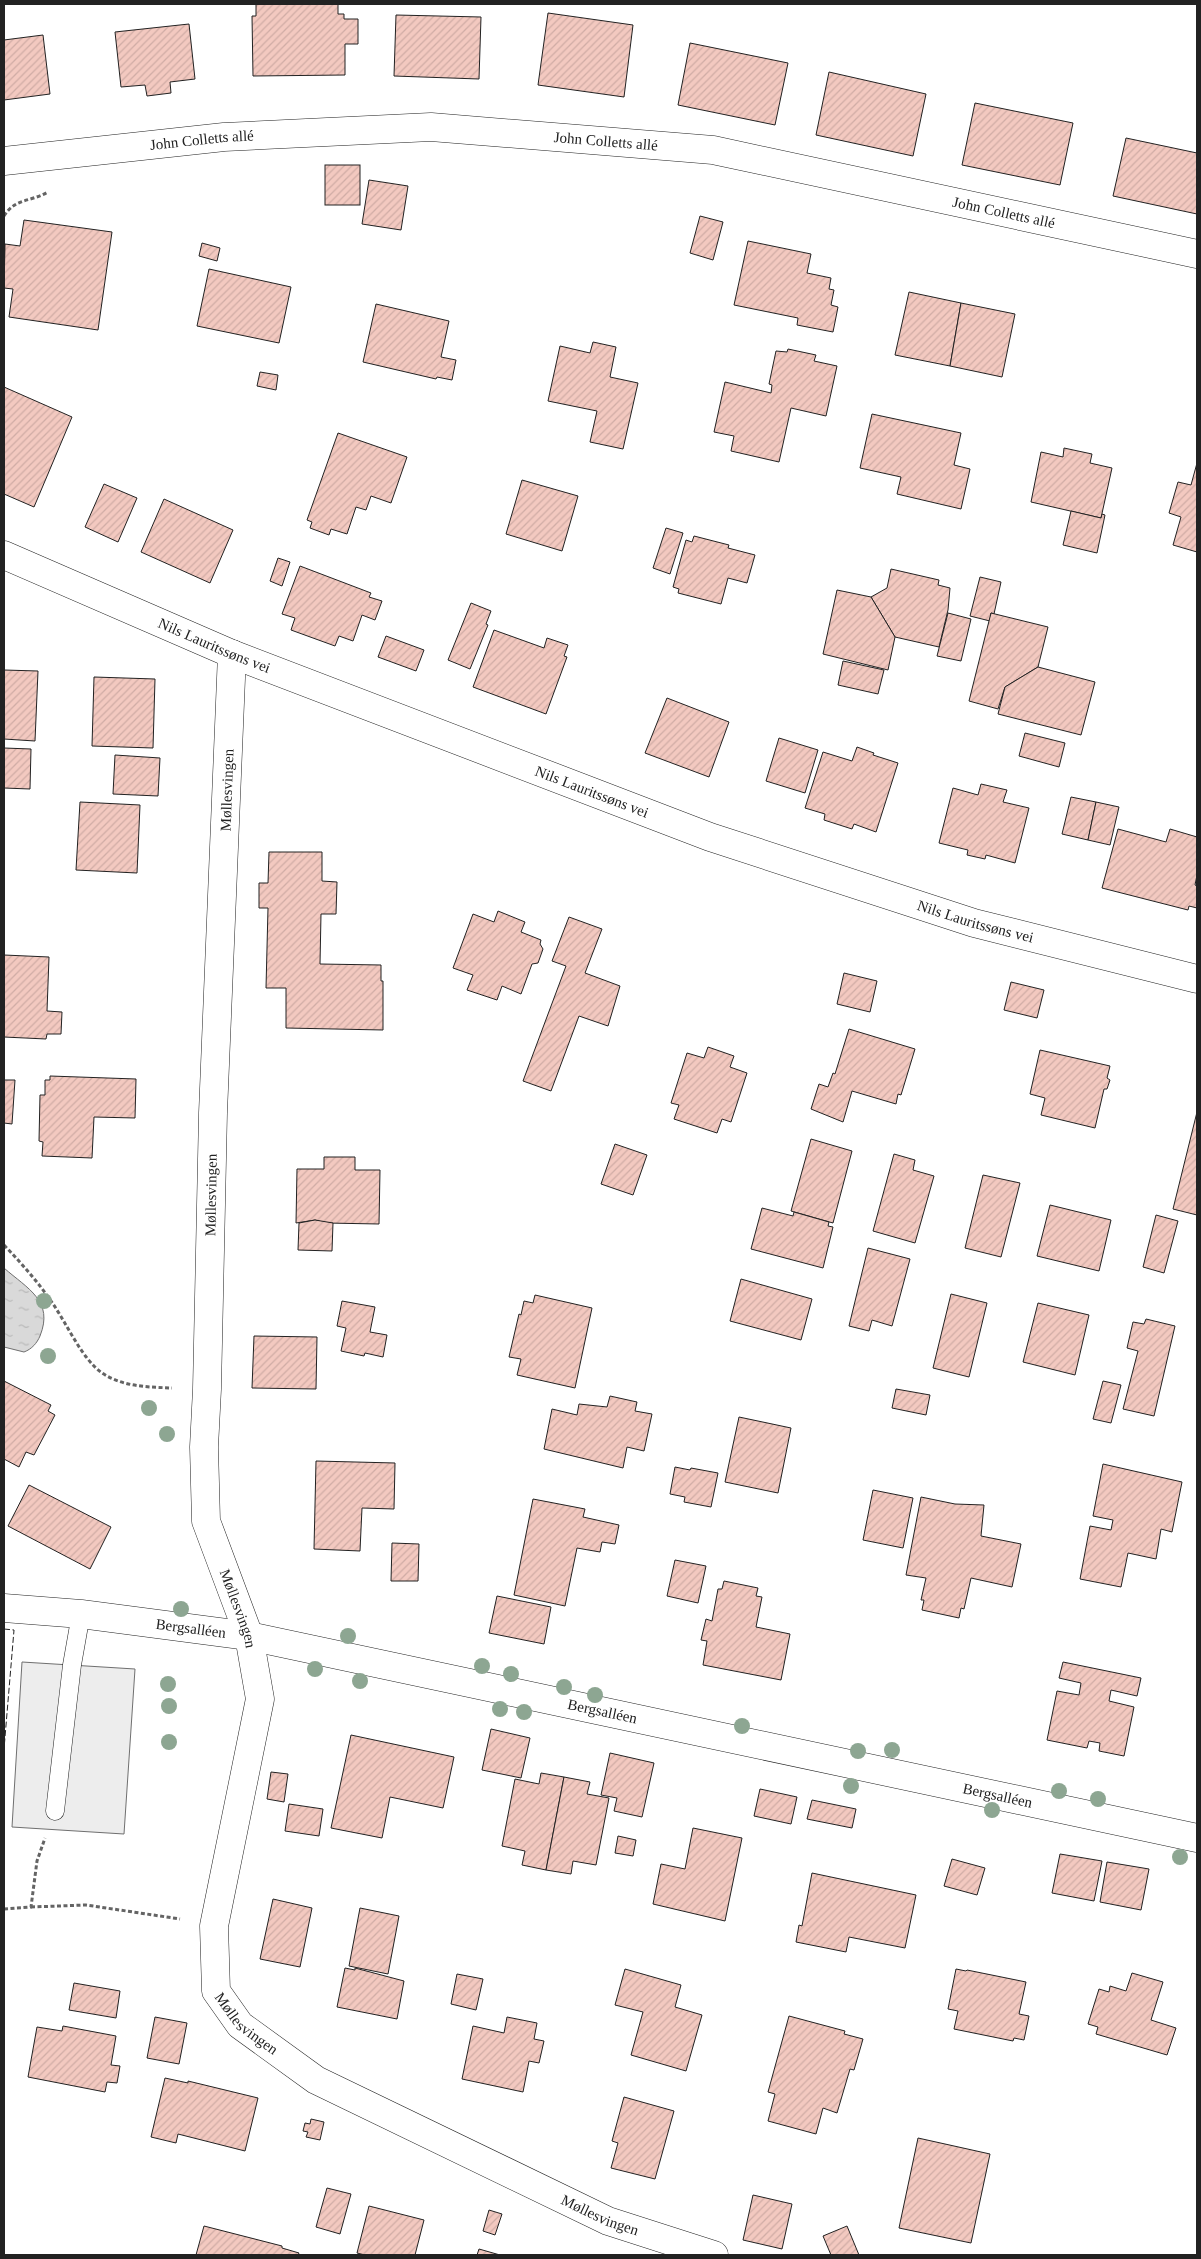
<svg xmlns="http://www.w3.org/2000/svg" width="1201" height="2259" viewBox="0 0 1201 2259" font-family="Georgia,serif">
<defs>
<pattern id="water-ripples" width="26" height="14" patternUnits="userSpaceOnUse" patternTransform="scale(1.25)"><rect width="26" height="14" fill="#d9d9d9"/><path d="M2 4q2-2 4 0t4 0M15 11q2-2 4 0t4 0" fill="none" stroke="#bababa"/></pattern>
<pattern id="building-hatch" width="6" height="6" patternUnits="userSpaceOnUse" patternTransform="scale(1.25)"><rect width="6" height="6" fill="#f3c9c0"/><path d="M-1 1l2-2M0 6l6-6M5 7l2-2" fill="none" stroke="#d0aca5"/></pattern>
</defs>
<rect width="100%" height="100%" fill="#fff"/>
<path fill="#ededed" stroke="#6f6f6f" d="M 22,1662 L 135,1669 L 124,1834 L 12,1827 Z"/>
<path fill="url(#water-ripples)" stroke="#6f6f6f" d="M 4,1268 C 28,1289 54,1301 40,1336 C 37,1343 32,1349 24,1352 L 4,1347 Z"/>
<g fill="url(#building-hatch)" stroke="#222">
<path d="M 256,4 L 338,4 L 338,14 L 344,14 L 344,19 L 358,19 L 358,44 L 345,44 L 345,75 L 253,76 L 252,16 L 256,16 Z"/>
<path d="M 548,13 L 633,25 L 624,97 L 538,85 Z"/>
<path d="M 396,15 L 481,17 L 479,79 L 394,76 Z"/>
<path d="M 189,24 L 195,79 L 170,82 L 171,93 L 147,96 L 145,85 L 121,87 L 115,32 Z"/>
<path d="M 43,35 L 50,94 L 4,100 L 4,40 Z"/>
<path d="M 690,43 L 788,63 L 775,125 L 678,105 Z"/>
<path d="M 829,72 L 926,94 L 913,156 L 816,135 Z"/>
<path d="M 975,103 L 1073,123 L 1060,185 L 962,165 Z"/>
<path d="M 1126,138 L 1197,153 L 1197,214 L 1113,196 Z"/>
<rect x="325" y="165" width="35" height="40"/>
<path d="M 369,180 L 408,186 L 401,230 L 362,224 Z"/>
<path d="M 700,216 L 723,222 L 713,260 L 690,253 Z"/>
<path d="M 24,220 L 112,232 L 98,330 L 9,317 L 13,289 L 4,288 L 5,244 L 20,246 Z"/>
<path d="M 748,241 L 811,254 L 807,273 L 831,278 L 829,289 L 834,290 L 831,305 L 838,307 L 833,332 L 797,325 L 798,318 L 734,305 Z"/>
<path d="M 202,243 L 220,248 L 217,261 L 199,256 Z"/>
<path d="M 209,269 L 291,287 L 279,343 L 197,326 Z"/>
<path d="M 909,292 L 961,303 L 950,366 L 895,355 Z"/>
<path d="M 961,303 L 1015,314 L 1002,377 L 950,366 Z"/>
<path d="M 376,304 L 449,321 L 441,357 L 456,360 L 452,380 L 437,377 L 436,379 L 363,362 Z"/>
<path d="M 593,342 L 616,347 L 610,377 L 638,383 L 623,449 L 590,442 L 597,411 L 548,401 L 560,346 L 590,353 Z"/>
<path d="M 788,349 L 816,355 L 814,361 L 837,366 L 826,416 L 791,408 L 779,462 L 731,451 L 734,436 L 714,432 L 725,382 L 771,393 L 772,385 L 769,384 L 776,351 L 787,352 Z"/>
<path d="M 260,372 L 278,375 L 276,390 L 257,386 Z"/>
<path d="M 4,387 L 72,417 L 34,507 L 4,494 Z"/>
<path d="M 872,414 L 961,433 L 954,465 L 970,469 L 961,509 L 897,494 L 901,477 L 860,468 Z"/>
<path d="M 338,433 L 407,457 L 391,503 L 371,496 L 366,510 L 356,507 L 347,534 L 331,529 L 329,535 L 310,528 L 312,522 L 307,520 Z"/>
<path d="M 1064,448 L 1092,454 L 1090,463 L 1112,468 L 1101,518 L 1031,502 L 1041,452 L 1063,457 Z"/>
<path d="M 1197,463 L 1197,552 L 1173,545 L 1181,517 L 1169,513 L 1178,482 L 1191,485 Z"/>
<path d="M 522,480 L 578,496 L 562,551 L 506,534 Z"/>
<path d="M 104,484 L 137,498 L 118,542 L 85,527 Z"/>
<path d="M 164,499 L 233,530 L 210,583 L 141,552 Z"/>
<path d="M 1071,511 L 1101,518 L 1102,514 L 1105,515 L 1097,553 L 1063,545 Z"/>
<path d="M 666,528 L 683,533 L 670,574 L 653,568 Z"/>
<path d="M 694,536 L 729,545 L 728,548 L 755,555 L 747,583 L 728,578 L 721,604 L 678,593 L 679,589 L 673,587 L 686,540 L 692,542 Z"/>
<path d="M 278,558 L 290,562 L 282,586 L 270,581 Z"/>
<path d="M 300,566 L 371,593 L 369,597 L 382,601 L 375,620 L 362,615 L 353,641 L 339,636 L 335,646 L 291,630 L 295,618 L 282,614 Z"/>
<path d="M 891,569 L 939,580 L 938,585 L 950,588 L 948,610 L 939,647 L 895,637 L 871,597 L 887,588 Z"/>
<path d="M 980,577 L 1001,582 L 994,614 L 991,613 L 990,621 L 970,616 Z"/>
<path d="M 837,590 L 871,597 L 895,637 L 888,670 L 823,654 Z"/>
<path d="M 471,603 L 491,611 L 486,624 L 488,625 L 470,669 L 448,660 Z"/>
<path d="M 948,613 L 971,619 L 961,661 L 937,656 Z"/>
<path d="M 991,613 L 1048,627 L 1038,667 L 1005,687 L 998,709 L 969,701 Z"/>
<path d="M 494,630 L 544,648 L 547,638 L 568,645 L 564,656 L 567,657 L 546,714 L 473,687 Z"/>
<path d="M 386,636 L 424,650 L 416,671 L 378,657 Z"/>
<path d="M 843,661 L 884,670 L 878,694 L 838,685 Z"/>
<path d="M 1038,667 L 1095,682 L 1081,735 L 998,714 L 1005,687 Z"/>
<path d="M 4,670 L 38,671 L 35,741 L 4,739 Z"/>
<path d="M 94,677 L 155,679 L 153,748 L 92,746 Z"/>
<path d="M 667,698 L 729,722 L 709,777 L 645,753 Z"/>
<path d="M 1025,733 L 1065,743 L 1059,767 L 1019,756 Z"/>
<path d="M 779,738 L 818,750 L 805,793 L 766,781 Z"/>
<path d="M 857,747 L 874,753 L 873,755 L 898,763 L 876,832 L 854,824 L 852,829 L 824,820 L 825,814 L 805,808 L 823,752 L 852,761 Z"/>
<path d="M 4,748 L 31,749 L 30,789 L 4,788 Z"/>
<path d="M 115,755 L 160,758 L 158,796 L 113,794 Z"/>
<path d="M 981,784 L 1007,790 L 1003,802 L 1029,808 L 1015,863 L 986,855 L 985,859 L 967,855 L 968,850 L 939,843 L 953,788 L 978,795 Z"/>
<path d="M 1071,797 L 1096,802 L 1088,840 L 1062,834 Z"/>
<path d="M 80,802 L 140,805 L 137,873 L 76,870 Z"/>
<path d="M 1096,802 L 1119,807 L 1110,845 L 1088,840 Z"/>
<path d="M 1118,829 L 1166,842 L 1170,829 L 1197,837 L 1197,875 L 1195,885 L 1197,886 L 1197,908 L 1189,906 L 1188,910 L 1102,888 Z"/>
<path d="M 269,852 L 322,852 L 322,881 L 337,882 L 336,914 L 321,914 L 320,964 L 381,965 L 381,981 L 383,981 L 383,1030 L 286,1028 L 286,988 L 266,988 L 268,908 L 259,908 L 259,883 L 268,883 Z"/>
<path d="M 498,911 L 525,922 L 521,932 L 541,940 L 540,944 L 543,949 L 538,963 L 532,964 L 521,994 L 502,986 L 497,1000 L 467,990 L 473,975 L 453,968 L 473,914 L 494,922 Z"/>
<path d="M 569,917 L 602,929 L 585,973 L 620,986 L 608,1026 L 579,1016 L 551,1091 L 523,1081 L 566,966 L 552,961 Z"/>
<path d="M 4,955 L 49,957 L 47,1011 L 62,1012 L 61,1034 L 47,1034 L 46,1039 L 4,1037 Z"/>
<path d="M 844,973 L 877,981 L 870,1012 L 837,1004 Z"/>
<path d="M 1011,982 L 1044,990 L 1037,1018 L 1004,1010 Z"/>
<path d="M 849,1029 L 915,1049 L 901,1095 L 898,1094 L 896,1104 L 852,1091 L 843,1122 L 811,1109 L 819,1084 L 828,1087 L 833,1073 L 835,1074 Z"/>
<path d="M 708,1047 L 734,1056 L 730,1067 L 747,1073 L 731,1122 L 722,1119 L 717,1133 L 674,1119 L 679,1105 L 671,1103 L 687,1053 L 704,1058 Z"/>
<path d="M 1040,1050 L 1110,1066 L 1107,1078 L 1110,1080 L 1107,1089 L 1104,1089 L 1095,1128 L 1041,1115 L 1045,1098 L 1030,1094 Z"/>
<path d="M 50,1076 L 136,1079 L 135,1118 L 94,1117 L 92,1158 L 42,1156 L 43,1142 L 39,1141 L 40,1095 L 45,1095 L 45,1080 L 50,1080 Z"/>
<path d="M 4,1080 L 15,1080 L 12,1124 L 4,1123 Z"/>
<path d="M 1197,1112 L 1197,1215 L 1173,1209 Z"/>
<path d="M 811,1139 L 852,1151 L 833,1223 L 791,1211 Z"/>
<path d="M 615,1144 L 647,1155 L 633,1195 L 601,1184 Z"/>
<path d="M 894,1154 L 915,1160 L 913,1170 L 934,1176 L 915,1243 L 873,1231 Z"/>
<path d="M 324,1157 L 355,1157 L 355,1170 L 380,1170 L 379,1224 L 326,1223 L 315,1220 L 296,1223 L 297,1169 L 324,1169 Z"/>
<path d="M 983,1175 L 1020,1183 L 1001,1257 L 965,1248 Z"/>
<path d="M 1050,1205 L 1111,1220 L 1099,1271 L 1037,1256 Z"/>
<path d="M 762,1208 L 793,1216 L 794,1212 L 829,1222 L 828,1226 L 833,1227 L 823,1268 L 751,1249 Z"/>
<path d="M 1156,1215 L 1178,1221 L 1164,1273 L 1143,1267 Z"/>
<path d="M 315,1220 L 333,1223 L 332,1251 L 298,1250 L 299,1223 Z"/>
<path d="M 868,1248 L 910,1259 L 892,1326 L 872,1320 L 869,1331 L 849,1326 Z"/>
<path d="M 741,1279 L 812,1299 L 801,1340 L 730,1321 Z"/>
<path d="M 951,1294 L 987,1303 L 969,1377 L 933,1368 Z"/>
<path d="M 535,1295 L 592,1308 L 575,1388 L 517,1375 L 521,1359 L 509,1357 L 519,1314 L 521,1315 L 524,1301 L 533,1303 Z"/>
<path d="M 342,1301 L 375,1307 L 370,1332 L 387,1335 L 383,1357 L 365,1353 L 364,1356 L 341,1351 L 346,1328 L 337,1326 Z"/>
<path d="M 1038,1303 L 1089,1315 L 1075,1375 L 1023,1362 Z"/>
<path d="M 1146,1319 L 1175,1326 L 1154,1416 L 1123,1409 L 1138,1351 L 1127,1348 L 1133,1322 L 1144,1324 Z"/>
<path d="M 254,1336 L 317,1337 L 316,1389 L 252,1388 Z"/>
<path d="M 4,1381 L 51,1405 L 48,1411 L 55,1415 L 34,1455 L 26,1452 L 19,1467 L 4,1459 Z"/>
<path d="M 1103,1381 L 1121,1385 L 1111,1423 L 1093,1419 Z"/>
<path d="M 896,1389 L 930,1395 L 926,1415 L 892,1408 Z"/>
<path d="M 610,1396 L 637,1402 L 635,1411 L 652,1414 L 644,1451 L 627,1447 L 623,1468 L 544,1449 L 552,1409 L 577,1415 L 579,1404 L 607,1407 Z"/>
<path d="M 739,1417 L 791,1428 L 778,1493 L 725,1482 Z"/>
<path d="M 316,1461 L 395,1463 L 394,1509 L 362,1508 L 360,1551 L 314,1549 Z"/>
<path d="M 1103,1464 L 1182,1482 L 1172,1532 L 1161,1529 L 1156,1559 L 1128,1553 L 1121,1587 L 1080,1579 L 1090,1526 L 1111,1530 L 1113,1520 L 1093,1516 Z"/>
<path d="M 675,1467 L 690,1470 L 691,1468 L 718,1473 L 711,1507 L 684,1502 L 685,1497 L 670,1494 Z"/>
<path d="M 29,1485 L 111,1527 L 90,1569 L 8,1526 Z"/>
<path d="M 873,1490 L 913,1498 L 903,1548 L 863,1540 Z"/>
<path d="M 921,1497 L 955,1504 L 984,1505 L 981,1536 L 1021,1544 L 1012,1587 L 971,1578 L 964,1609 L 961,1608 L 959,1618 L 922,1610 L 924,1600 L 921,1600 L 926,1578 L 906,1575 Z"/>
<path d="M 533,1499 L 585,1509 L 583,1517 L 619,1525 L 615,1544 L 602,1542 L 600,1552 L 577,1548 L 565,1606 L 514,1595 Z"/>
<path d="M 392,1543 L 419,1544 L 418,1581 L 391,1581 Z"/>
<path d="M 675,1560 L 706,1566 L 698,1603 L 667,1596 Z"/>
<path d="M 724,1581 L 758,1588 L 756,1596 L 762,1597 L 756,1627 L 790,1634 L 781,1680 L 703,1665 L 707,1641 L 701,1640 L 706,1619 L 712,1621 L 718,1589 L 722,1589 Z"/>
<path d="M 497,1596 L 551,1607 L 544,1644 L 489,1633 Z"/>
<path d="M 1063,1662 L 1141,1678 L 1137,1696 L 1111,1690 L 1109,1701 L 1134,1707 L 1124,1756 L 1099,1751 L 1100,1743 L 1089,1741 L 1087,1748 L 1047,1740 L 1057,1691 L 1079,1695 L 1081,1683 L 1059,1678 Z"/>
<path d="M 491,1729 L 530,1738 L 521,1778 L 482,1770 Z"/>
<path d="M 351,1735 L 454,1757 L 443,1808 L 390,1797 L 382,1838 L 331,1828 Z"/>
<path d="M 610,1753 L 654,1763 L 642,1817 L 614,1811 L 617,1798 L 601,1795 Z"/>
<path d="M 271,1772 L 288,1774 L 284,1802 L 267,1799 Z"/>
<path d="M 541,1773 L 564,1777 L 546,1870 L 522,1865 L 525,1851 L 502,1846 L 515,1779 L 539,1784 Z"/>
<path d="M 564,1777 L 590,1782 L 587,1794 L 609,1798 L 596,1865 L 573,1861 L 571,1874 L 546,1870 Z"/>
<path d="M 760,1789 L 797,1797 L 791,1824 L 754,1816 Z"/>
<path d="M 812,1800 L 856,1809 L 852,1828 L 807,1819 Z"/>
<path d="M 289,1804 L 323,1809 L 319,1836 L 285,1831 Z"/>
<path d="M 693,1828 L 742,1838 L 725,1921 L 653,1904 L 661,1864 L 685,1869 Z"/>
<path d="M 618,1836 L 636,1840 L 633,1856 L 615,1853 Z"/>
<path d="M 1060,1854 L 1102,1861 L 1094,1901 L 1052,1893 Z"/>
<path d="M 952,1859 L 985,1868 L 977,1895 L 944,1886 Z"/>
<path d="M 1107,1862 L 1149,1869 L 1141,1910 L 1100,1902 Z"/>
<path d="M 812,1873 L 916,1895 L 905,1948 L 849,1937 L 846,1952 L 796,1942 L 799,1925 L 802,1926 Z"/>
<path d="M 273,1899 L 312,1908 L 300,1967 L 260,1959 Z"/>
<path d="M 360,1908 L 399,1916 L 388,1974 L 349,1966 Z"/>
<path d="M 345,1968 L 355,1970 L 355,1968 L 404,1981 L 397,2019 L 337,2007 Z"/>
<path d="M 625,1969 L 681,1985 L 675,2007 L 702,2015 L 686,2071 L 631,2055 L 643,2012 L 615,2005 Z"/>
<path d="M 956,1969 L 966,1971 L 967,1970 L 1026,1982 L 1019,2014 L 1029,2016 L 1024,2040 L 1014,2038 L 1013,2041 L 954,2029 L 958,2011 L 948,2009 Z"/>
<path d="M 1132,1973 L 1163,1982 L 1151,2020 L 1176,2028 L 1167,2055 L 1096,2034 L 1098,2027 L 1088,2024 L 1099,1989 L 1109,1992 L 1110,1986 L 1126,1991 Z"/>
<path d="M 457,1974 L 483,1979 L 476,2010 L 451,2004 Z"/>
<path d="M 74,1983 L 120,1991 L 116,2018 L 69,2010 Z"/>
<path d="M 789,2016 L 845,2031 L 844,2034 L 863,2039 L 854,2070 L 850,2069 L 837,2113 L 823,2108 L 816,2134 L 768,2121 L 775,2094 L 768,2092 Z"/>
<path d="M 155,2017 L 187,2023 L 179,2064 L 147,2058 Z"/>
<path d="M 507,2017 L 537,2023 L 534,2039 L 544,2041 L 539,2063 L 529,2061 L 523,2092 L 462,2079 L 473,2026 L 504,2033 Z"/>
<path d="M 63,2026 L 116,2036 L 111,2065 L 120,2066 L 117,2083 L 107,2082 L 105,2092 L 28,2077 L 37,2027 L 62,2031 Z"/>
<path d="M 165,2078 L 188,2083 L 188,2081 L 258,2098 L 245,2151 L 178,2134 L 176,2143 L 151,2137 Z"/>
<path d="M 624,2097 L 674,2111 L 655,2179 L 611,2168 L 618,2143 L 612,2141 Z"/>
<path d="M 311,2119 L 324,2122 L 320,2140 L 306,2137 L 308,2132 L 303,2131 L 305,2123 L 310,2124 Z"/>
<path d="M 918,2138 L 990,2154 L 971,2243 L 899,2228 Z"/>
<path d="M 327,2188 L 351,2194 L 340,2234 L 316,2227 Z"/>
<path d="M 753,2195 L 792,2204 L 782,2249 L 743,2240 Z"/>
<path d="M 369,2206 L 424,2220 L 415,2255 L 365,2255 L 357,2253 Z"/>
<path d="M 489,2210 L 502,2214 L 495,2235 L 483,2231 Z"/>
<path d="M 204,2226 L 282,2246 L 282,2248 L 299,2253 L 298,2255 L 196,2255 Z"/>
<path d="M 847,2226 L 859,2255 L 831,2255 L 823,2236 Z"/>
<path d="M 479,2249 L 500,2255 L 477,2255 Z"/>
</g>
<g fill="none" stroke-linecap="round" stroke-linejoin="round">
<g stroke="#222" stroke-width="19">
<path id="lane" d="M 55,1811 L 72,1665 L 81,1614"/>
</g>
<g stroke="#222" stroke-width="29">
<g id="street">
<path id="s1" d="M 4,161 L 224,137 L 431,127 L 713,150 L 1197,254"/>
<path id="s2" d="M 4,555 L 232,654 L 710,837 L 974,923 L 1197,979"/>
<path id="s3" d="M 232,654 L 213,1113 L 207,1389 L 204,1447 L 206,1521 L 249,1636 L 260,1699 L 214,1926 L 216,1991 L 240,2025 L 316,2080 L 608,2221 L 714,2255"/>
<path id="s4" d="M 4,1608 L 81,1614 L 249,1636 L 1197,1838"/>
</g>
</g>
<g stroke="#646464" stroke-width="3" stroke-dasharray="4 2.5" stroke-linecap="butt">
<path d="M 4,216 C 15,198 31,202 48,192"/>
<path d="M 4,1245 C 22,1264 39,1283 53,1304 C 67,1324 82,1359 102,1373 C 123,1387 148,1387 172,1388"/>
<path d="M 31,1907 L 86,1905 L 180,1919"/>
<path d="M 4,1909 L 31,1907 L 37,1861 L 45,1838"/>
</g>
<use href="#lane" stroke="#fff" stroke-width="18"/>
<use href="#street" stroke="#fff" stroke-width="28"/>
<path stroke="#222" stroke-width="1" stroke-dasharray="6 2.5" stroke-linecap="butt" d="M 4,1629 L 14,1630 L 4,1749"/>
</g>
<g fill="#8da692">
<circle cx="44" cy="1301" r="8"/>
<circle cx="48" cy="1356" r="8"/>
<circle cx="149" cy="1408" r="8"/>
<circle cx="167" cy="1434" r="8"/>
<circle cx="181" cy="1609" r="8"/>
<circle cx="348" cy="1636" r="8"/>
<circle cx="482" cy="1666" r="8"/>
<circle cx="315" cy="1669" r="8"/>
<circle cx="511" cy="1674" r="8"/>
<circle cx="360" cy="1681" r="8"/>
<circle cx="168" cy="1684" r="8"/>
<circle cx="564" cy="1687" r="8"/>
<circle cx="595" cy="1695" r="8"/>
<circle cx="169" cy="1706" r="8"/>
<circle cx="500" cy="1709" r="8"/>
<circle cx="524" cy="1712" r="8"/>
<circle cx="742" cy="1726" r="8"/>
<circle cx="169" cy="1742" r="8"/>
<circle cx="892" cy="1750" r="8"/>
<circle cx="858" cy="1751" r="8"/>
<circle cx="851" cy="1786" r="8"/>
<circle cx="1059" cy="1791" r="8"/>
<circle cx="1098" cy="1799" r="8"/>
<circle cx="992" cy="1810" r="8"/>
<circle cx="1180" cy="1857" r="8"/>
</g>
<g text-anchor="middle" stroke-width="4" stroke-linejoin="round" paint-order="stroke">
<g font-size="15" fill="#222" stroke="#fff">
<text dy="5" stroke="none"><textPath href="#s1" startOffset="199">John Colletts allé</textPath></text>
<text dy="5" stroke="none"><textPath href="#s1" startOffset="604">John Colletts allé</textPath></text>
<text dy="5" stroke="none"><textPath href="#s1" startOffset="1009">John Colletts allé</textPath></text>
<text dy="5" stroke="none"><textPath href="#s2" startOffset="229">Nils Lauritssøns vei</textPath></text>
<text transform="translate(227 790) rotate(-88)" y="5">Møllesvingen</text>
<text dy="5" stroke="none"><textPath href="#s2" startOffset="634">Nils Lauritssøns vei</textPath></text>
<text dy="5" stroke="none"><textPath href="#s2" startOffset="1039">Nils Lauritssøns vei</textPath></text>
<text transform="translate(211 1195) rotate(-89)" y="5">Møllesvingen</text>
<text dy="5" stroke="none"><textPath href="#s3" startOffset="961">Møllesvingen</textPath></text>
<text dy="5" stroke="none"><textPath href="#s4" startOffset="188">Bergsalléen</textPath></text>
<text dy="5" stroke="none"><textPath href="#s4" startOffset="608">Bergsalléen</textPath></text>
<text dy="5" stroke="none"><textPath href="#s4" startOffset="1012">Bergsalléen</textPath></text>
<text dy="5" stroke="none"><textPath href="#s3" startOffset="1396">Møllesvingen</textPath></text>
<text dy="5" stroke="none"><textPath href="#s3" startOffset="1801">Møllesvingen</textPath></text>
</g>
</g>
<rect width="1201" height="2259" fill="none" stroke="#222222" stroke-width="10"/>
</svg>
